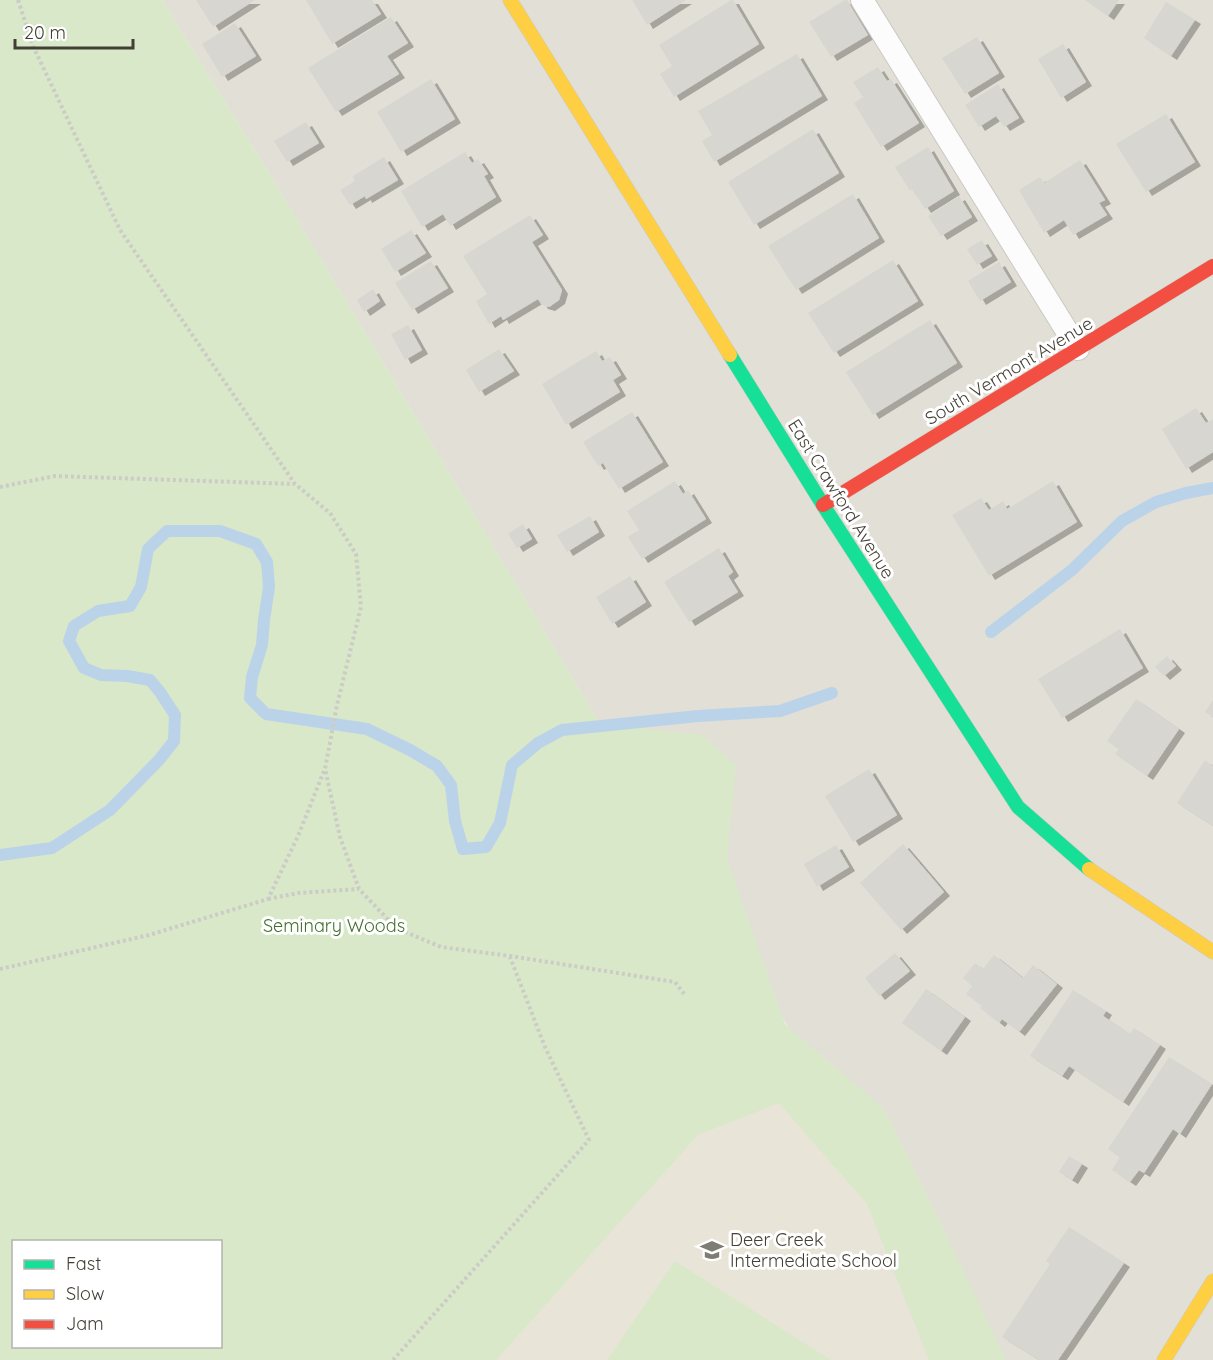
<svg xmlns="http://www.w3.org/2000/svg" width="1213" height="1360" viewBox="0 0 1213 1360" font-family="Quicksand,sans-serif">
<defs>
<filter id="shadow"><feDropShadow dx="6" dy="4" stdDeviation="0" flood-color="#0004"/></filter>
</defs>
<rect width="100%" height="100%" fill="#eeede8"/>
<path fill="#e2dfd6" d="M 162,0 L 1213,0 L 1213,1360 L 991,1360 L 742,951 L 600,724 L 277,186 Z"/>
<path fill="#e8e5d8" d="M 785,1024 L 991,1360 L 412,1360 Z"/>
<g fill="#d9e8c9" fill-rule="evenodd">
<path d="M 0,0 L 162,0 L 277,186 L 600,724 L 702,735 L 736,765 L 727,859 L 785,1024 L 884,1109 L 942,1226 L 1006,1360 L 929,1360 L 867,1204 L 779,1103 L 698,1135 L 496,1360 L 0,1360 ZM 14,1242 L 220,1242 L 220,1346 L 14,1346 Z"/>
<path d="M 675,1261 L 831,1360 L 607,1360 Z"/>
</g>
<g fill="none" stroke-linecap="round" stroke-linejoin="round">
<g stroke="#bbd3e9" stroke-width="12">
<path d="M 991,632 L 1072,570 L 1122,521 L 1156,502 L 1186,493 L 1213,488"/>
<path d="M 0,855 L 52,848 L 110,810 L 159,760 L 174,741 L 175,715 L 160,692 L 150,680 L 127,676 L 101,675 L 84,668 L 69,641 L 74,626 L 98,611 L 130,606 L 141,587 L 148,549 L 167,531 L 220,531 L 256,544 L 267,562 L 269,587 L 264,620 L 262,645 L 252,677 L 250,698 L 266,714 L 367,729 L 410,750 L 437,766 L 451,785 L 455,821 L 463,849 L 486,847 L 500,823 L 512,765 L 538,743 L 562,730 L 698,716 L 780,711 L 832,693"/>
</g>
</g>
<g fill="#d8d6d0" filter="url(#shadow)">
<path d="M 196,0 L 255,0 L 213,27 Z"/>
<path d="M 306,0 L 372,0 L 381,14 L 332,44 Z"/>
<path d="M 632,0 L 686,0 L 647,25 Z"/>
<path d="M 731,0 L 733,0 L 759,44 L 674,97 L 660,74 L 672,66 L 659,45 Z"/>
<path d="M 845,0 L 847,0 L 868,35 L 831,57 L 809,22 Z"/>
<path d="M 1085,0 L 1119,0 L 1108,16 Z"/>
<path d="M 1166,2 L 1195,20 L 1171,56 L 1144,38 Z"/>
<path d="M 391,17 L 408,43 L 387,56 L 399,74 L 336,112 L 308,68 Z"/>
<path d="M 235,23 L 256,56 L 222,77 L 202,44 Z"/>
<path d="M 977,37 L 999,73 L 965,94 L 942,58 Z"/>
<path d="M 1063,44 L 1086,82 L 1061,98 L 1038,59 Z"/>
<path d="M 797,54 L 822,96 L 714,162 L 702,141 L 712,135 L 698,111 Z"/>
<path d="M 878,67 L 887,81 L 891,79 L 919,123 L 881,147 L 854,103 L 863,97 L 853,82 Z"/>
<path d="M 431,79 L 455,119 L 401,152 L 377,112 Z"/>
<path d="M 998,84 L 1019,118 L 1004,127 L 996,116 L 979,127 L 965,105 Z"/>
<path d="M 1166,114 L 1195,162 L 1146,192 L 1116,144 Z"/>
<path d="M 306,122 L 319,143 L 287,162 L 274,141 Z"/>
<path d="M 813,129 L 839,173 L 754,225 L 728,182 Z"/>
<path d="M 928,147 L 954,191 L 925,209 L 912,189 L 910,191 L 895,167 Z"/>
<path d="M 465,152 L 472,163 L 478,159 L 488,174 L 484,176 L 496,197 L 450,226 L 443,214 L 422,227 L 401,191 Z"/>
<path d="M 384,157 L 398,180 L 366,199 L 365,196 L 350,205 L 340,190 L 355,181 L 353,176 Z"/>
<path d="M 1080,160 L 1105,200 L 1099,203 L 1107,215 L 1073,235 L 1064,220 L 1044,233 L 1019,190 L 1040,177 L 1044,183 Z"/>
<path d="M 853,194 L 879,238 L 796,290 L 768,246 Z"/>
<path d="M 959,196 L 972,217 L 941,236 L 928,216 Z"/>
<path d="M 530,215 L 543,235 L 532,242 L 562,290 L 559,300 L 549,307 L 542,305 L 538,299 L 503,320 L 501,316 L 489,324 L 476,301 L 487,294 L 463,256 Z"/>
<path d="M 411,230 L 426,253 L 395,272 L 381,249 Z"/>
<path d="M 982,240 L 992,256 L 977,265 L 967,249 Z"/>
<path d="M 893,260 L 918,301 L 834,353 L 808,313 Z"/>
<path d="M 431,261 L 448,288 L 412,310 L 395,283 Z"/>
<path d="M 999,262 L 1011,282 L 980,301 L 968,281 Z"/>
<path d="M 373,289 L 380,301 L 364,312 L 357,300 Z"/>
<path d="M 930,320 L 957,363 L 873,415 L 846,372 Z"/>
<path d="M 408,325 L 422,350 L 405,360 L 391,334 Z"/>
<path d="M 499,349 L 514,371 L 479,392 L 466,370 Z"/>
<path d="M 596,351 L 602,361 L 610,357 L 621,375 L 613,380 L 620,392 L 566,425 L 542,384 Z"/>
<path d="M 1196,408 L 1206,423 L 1213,419 L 1213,452 L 1186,469 L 1162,429 Z"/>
<path d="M 632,412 L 663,462 L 619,489 L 603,463 L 598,466 L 583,442 Z"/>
<path d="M 675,481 L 683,494 L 688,490 L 706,519 L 642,559 L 628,537 L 639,530 L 627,511 Z"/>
<path d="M 1053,481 L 1077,522 L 989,576 L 952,515 L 981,498 L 989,510 L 1003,501 L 1007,509 Z"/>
<path d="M 590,516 L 599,532 L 567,552 L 557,535 Z"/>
<path d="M 523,524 L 532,539 L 517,548 L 508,534 Z"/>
<path d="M 719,548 L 733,572 L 728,576 L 738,592 L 689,622 L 664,582 Z"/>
<path d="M 630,576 L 646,602 L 612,624 L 596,597 Z"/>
<path d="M 1120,629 L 1143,668 L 1062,718 L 1038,679 Z"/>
<path d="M 1167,656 L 1176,666 L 1164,676 L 1155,667 Z"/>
<path d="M 1136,699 L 1179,729 L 1147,776 L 1115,754 L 1119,749 L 1107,741 Z"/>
<path d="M 1213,700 L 1213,717 L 1205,712 Z"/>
<path d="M 1205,760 L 1213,766 L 1213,826 L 1177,803 Z"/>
<path d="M 869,769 L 897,815 L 853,842 L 825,796 Z"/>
<path d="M 903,844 L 944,892 L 901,930 L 860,883 Z"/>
<path d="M 836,845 L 849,867 L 817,887 L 804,864 Z"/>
<path d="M 895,953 L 910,971 L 879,996 L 865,978 Z"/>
<path d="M 994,955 L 1023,978 L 1033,965 L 1057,984 L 1019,1032 L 1002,1019 L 999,1023 L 980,1008 L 982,1006 L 966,994 L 972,986 L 963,978 L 975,963 L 983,969 Z"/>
<path d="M 926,989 L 965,1017 L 941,1051 L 902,1023 Z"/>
<path d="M 1073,990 L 1106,1011 L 1103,1016 L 1130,1034 L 1134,1028 L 1160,1045 L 1123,1102 L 1069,1066 L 1062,1076 L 1030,1056 Z"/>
<path d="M 1169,1057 L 1212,1084 L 1180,1134 L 1173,1129 L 1144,1173 L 1139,1170 L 1130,1182 L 1112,1170 L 1120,1157 L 1108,1149 Z"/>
<path d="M 1069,1156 L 1082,1164 L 1072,1180 L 1059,1172 Z"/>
<path d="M 1069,1227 L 1124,1263 L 1058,1360 L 1039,1360 L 1002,1337 L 1050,1264 L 1046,1261 Z"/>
</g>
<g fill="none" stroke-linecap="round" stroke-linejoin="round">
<g stroke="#cac9c4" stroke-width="24">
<path id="lane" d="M 862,0 L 1078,349"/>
</g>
<g stroke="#cccabf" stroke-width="15">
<path id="fast" d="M 730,355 L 823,505 L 1018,807 L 1089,869"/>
</g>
<g stroke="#cccabf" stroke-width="15">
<g id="slow">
<path d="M 510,0 L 730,355"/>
<path d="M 1089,869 L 1213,952"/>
<path d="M 1164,1360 L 1213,1281"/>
</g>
</g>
<g stroke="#cccabf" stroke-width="15">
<path id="jam" d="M 823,505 L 1213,266"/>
</g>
<g stroke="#cccbc6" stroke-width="4" stroke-dasharray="3 3" stroke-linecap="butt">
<path d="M 18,0 L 33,46 L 120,230 L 295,484 L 330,513 L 356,554 L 361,607 L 337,705 L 325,769 L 340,837 L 359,889 L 396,928 L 441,947 L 510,956 L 675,982 L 684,994"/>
<path d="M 0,487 L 55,476 L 294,484"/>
<path d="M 268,899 L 298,893 L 359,889"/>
<path d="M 0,969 L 149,935 L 268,899 L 298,836 L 324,771"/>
<path d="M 393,1360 L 589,1140 L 545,1047 L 510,957"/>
</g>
<use href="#lane" stroke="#fcfcfc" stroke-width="22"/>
<use href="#fast" stroke="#16e098" stroke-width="14"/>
<use href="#slow" stroke="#ffcf43" stroke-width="14"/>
<use href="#jam" stroke="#f24e42" stroke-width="14"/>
</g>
<defs>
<g id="school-bare" transform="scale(1.8)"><path d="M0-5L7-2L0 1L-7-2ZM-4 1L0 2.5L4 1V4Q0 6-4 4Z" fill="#7f7c74" stroke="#fff" stroke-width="2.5" paint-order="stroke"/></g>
</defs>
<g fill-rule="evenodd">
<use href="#school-bare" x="712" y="1250"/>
</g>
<g text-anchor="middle" stroke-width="6" stroke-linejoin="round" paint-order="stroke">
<g font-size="18" fill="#433f35" stroke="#fff">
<text transform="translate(1009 371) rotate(-31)" y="6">South Vermont Avenue</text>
<text transform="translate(841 499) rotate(58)" y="6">East Crawford Avenue</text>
</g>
<g font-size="18" fill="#41702d" stroke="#fff">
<text x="334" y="932">Seminary Woods</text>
</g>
<g font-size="18" fill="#433f35" stroke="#fff" text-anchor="start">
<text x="730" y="1246">Deer Creek<tspan x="730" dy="21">Intermediate School</tspan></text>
</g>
</g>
<rect x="12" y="1240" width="210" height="108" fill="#ffffff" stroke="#b4b2ae" stroke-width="1.5"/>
<rect x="24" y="1260" width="30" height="9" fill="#16e098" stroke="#b4b2ae" stroke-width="1.5"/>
<text x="66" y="1270" font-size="18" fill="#433f35">Fast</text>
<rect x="24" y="1290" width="30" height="9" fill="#ffcf43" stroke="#b4b2ae" stroke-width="1.5"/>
<text x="66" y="1300" font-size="18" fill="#433f35">Slow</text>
<rect x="24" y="1320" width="30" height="9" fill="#f24e42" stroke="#b4b2ae" stroke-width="1.5"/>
<text x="66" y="1330" font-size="18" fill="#433f35">Jam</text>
<path d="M15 39v9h118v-9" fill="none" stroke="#433f35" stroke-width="3"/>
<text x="24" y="39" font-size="18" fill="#433f35" stroke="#ffffff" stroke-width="4.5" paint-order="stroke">20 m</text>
</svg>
